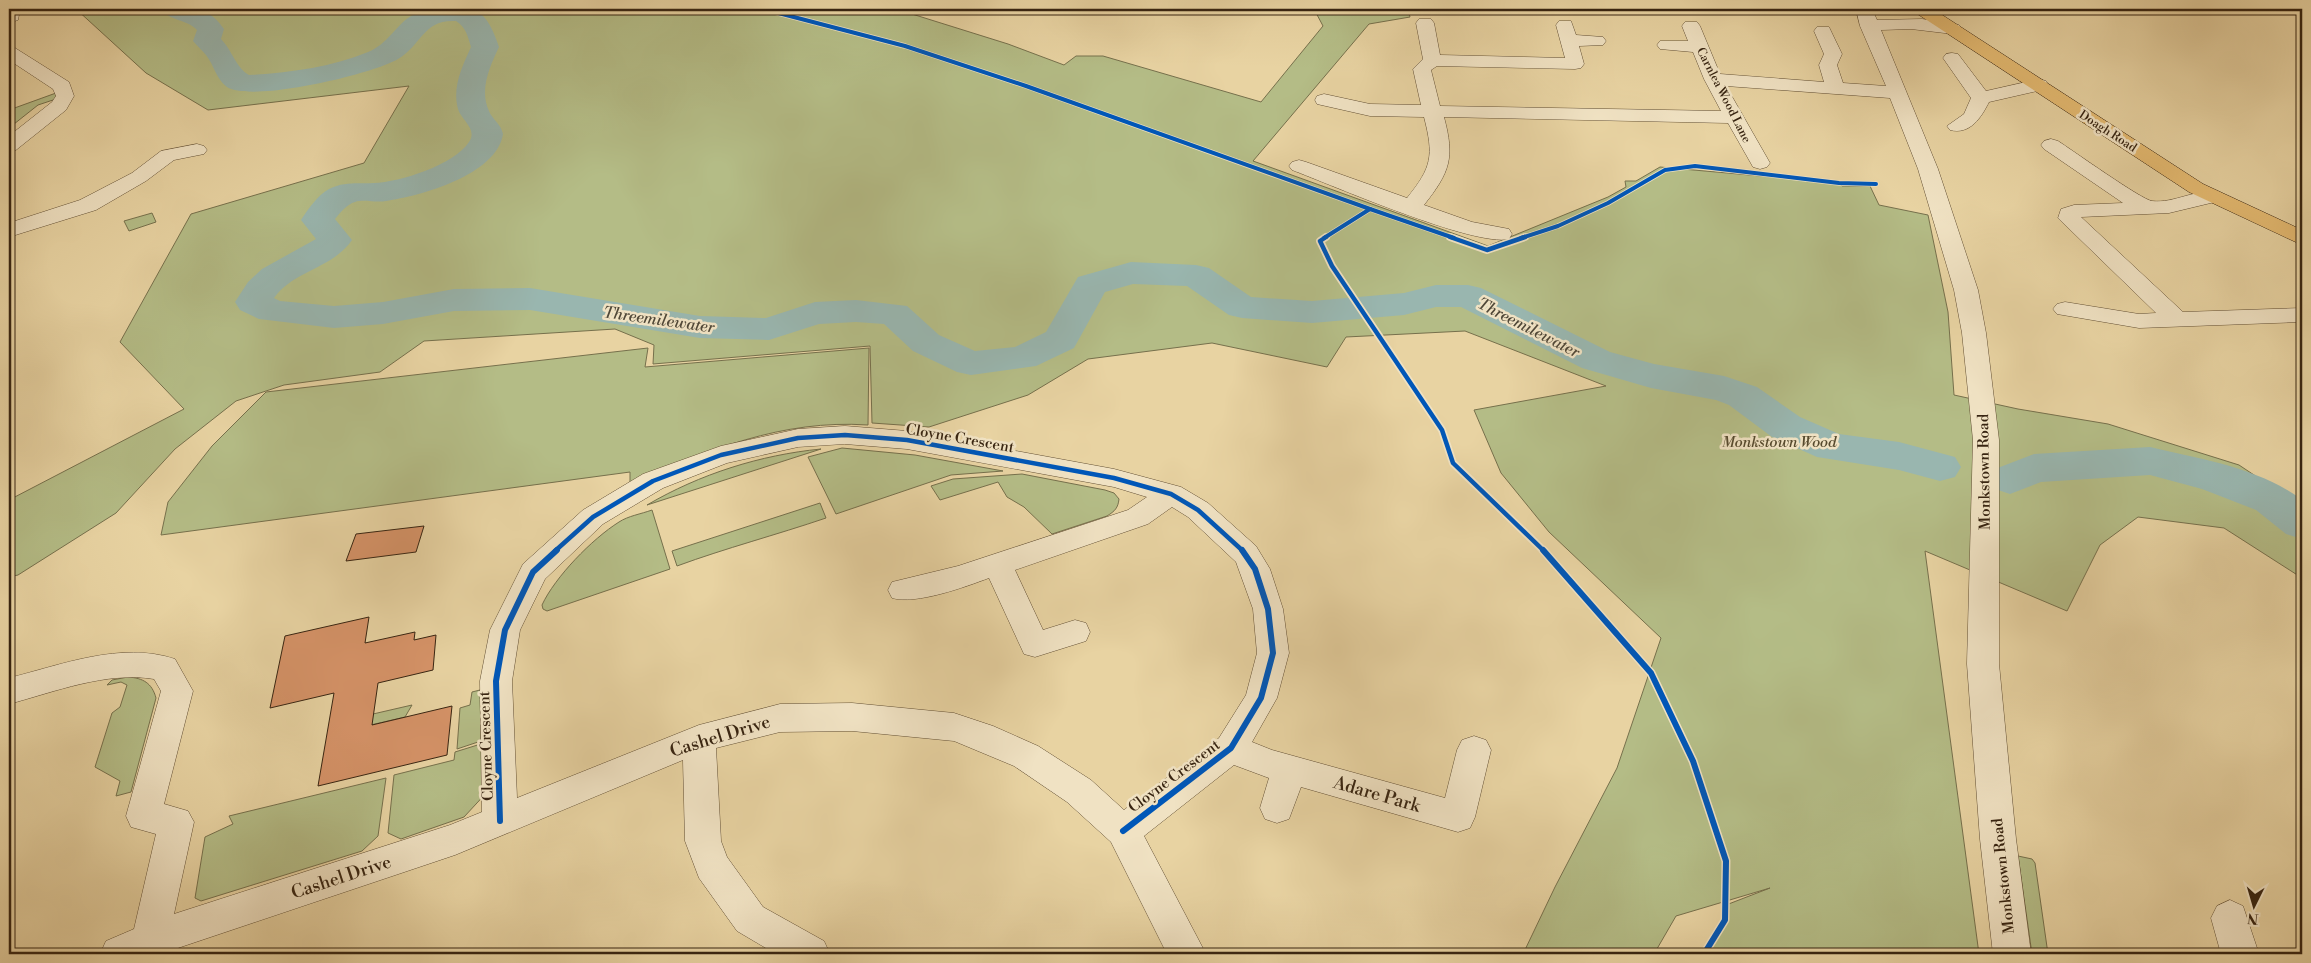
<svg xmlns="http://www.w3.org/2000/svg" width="2311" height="963" viewBox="0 0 2311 963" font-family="'Libre Bodoni',serif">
<rect width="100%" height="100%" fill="#e8d3a2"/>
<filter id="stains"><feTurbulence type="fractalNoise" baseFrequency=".004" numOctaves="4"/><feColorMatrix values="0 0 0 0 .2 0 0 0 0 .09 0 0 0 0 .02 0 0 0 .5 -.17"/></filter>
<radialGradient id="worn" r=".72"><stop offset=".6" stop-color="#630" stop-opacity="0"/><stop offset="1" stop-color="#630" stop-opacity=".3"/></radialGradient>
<g fill="#b4bc86" stroke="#76704c">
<path d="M 76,9 L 896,9 L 1008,44 L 1064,65 L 1076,56 L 1103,56 L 1261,102 L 1323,26 L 1314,9 L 1408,9 L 1410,17 L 1369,24 L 1253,161 L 1488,246 L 1608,197 L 1626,187 L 1625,181 L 1636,181 L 1660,167 L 1839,183 L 1842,186 L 1870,186 L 1879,205 L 1928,215 L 1948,312 L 1954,395 L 2018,409 L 2108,424 L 2239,465 L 2302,507 L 2302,578 L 2224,528 L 2138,517 L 2100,545 L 2067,611 L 1925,551 L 1979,954 L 1704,954 L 1725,920 L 1726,905 L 1770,888 L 1676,916 L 1654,954 L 1523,954 L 1555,887 L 1617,768 L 1661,638 L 1549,532 L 1501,473 L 1474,410 L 1606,386 L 1465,331 L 1346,337 L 1327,367 L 1212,343 L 1088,359 L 1028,395 L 929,427 L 872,423 L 870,346 L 653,364 L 654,345 L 615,329 L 424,341 L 380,372 L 284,385 L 236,401 L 175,449 L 116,513 L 18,575 L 9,577 L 9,500 L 184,409 L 120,342 L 191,214 L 364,163 L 409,86 L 208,110 L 146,73 Z"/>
<path d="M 56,93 L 56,99 L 38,105 L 9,128 L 9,110 Z"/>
<path d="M 152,213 L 156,222 L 129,231 L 124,221 Z"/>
<path d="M 648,348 L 645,367 L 869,348 L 868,425 C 781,419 709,451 630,482 L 630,472 L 161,535 L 168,502 L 212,446 L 266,392 Z"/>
<path d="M 842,448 L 915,455 L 1003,471 L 951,475 L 836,514 L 808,457 Z"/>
<path d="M 821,449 L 647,505 C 700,474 760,455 821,449 Z"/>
<path d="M 1022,474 L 1105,490 L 1114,493 L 1119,499 C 1118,508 1115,511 1107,516 L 1052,534 L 1024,507 L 1007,497 L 998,482 L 940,500 L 931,486 L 953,479 Z"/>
<path d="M 820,503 L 826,518 C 776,535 726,548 677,566 L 672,551 Z"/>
<path d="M 652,510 L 670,569 L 547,611 L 543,609 L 542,605 C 555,577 592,539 619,522 C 628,516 641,514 652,510 Z"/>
<path d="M 128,677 C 143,678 152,683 156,698 L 131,792 L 116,796 L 120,781 L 95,767 L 112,713 L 120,707 L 127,685 L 121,682 L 107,685 L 112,680 Z"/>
<path d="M 480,690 L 481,741 L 457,749 L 460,708 L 470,705 L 472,692 Z"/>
<path d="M 412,705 L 405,717 L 345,731 L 347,720 Z"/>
<path d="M 484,743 L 489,790 L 464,817 L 401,839 L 388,833 L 394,775 L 454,760 L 455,752 Z"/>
<path d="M 386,778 L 378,836 L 362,851 L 201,901 L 195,898 L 205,837 L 233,824 L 229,816 Z"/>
<path d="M 2018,856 L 2032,859 L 2035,863 L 2048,954 L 2032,954 Z"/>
</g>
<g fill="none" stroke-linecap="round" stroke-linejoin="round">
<g fill="#99b6af" fill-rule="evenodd">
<path d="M 161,9 C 188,7 207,4 224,29 L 221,39 C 232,50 236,68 249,75 C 288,73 332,67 368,52 C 388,44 395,26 411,16 C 424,8 469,3 481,14 C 490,22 495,35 499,47 C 490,66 479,90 489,111 C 492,119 501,124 503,134 C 497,175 420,196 386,201 C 376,203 364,199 355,202 C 347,204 340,213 335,219 L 352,240 C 332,269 294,270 274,298 L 280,301 L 334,306 L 383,302 L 454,289 L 530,288 L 700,316 L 766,318 L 815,302 L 856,300 L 907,306 L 939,335 L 975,351 L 1015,347 L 1046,332 L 1078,277 L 1131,262 L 1196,265 L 1209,268 L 1251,297 L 1312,301 L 1404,293 L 1436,285 L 1468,285 L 1481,288 L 1610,352 L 1654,364 L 1724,376 L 1757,387 L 1800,417 L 1839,434 L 1899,442 L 1955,457 L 1961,467 L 1955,477 L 1940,481 L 1899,470 L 1817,457 L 1772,437 L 1729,405 L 1716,400 L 1651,388 L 1582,368 L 1461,307 L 1436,307 L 1404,315 L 1312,323 L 1242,318 L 1229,315 L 1187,286 L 1133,284 L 1105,292 L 1074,348 L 1036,366 L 971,375 L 957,372 L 913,351 L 884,324 L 856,322 L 819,324 L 769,340 L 700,338 L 530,310 L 454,311 L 383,324 L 334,328 L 259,319 L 240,310 L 235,302 L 248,282 L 262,269 L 316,239 L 301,220 C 309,208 317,196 329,189 C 345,181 358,184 374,183 C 400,182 454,165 469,142 C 478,129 461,120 458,109 C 452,87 462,67 471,47 C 468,37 466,27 456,21 C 423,19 422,45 398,59 C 373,74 252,103 227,87 C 216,79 214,65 206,55 C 202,50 197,46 193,41 L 197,30 C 187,19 169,21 161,9 Z"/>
<path d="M 2150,447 C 2201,459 2260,468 2302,500 L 2302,539 L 2286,534 L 2256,510 L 2202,489 L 2150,475 L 2041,482 L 2010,494 L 1995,489 L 1989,479 L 1995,469 L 2034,454 Z"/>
</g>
</g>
<g fill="#d69368" stroke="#372411">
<path d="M 424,526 L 416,552 L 346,561 L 356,534 Z"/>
<path d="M 369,617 L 365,643 L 415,632 L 414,640 L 436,635 L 433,670 L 378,683 L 372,725 L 452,706 L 447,755 L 318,786 L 334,693 L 270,708 L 285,636 Z"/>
</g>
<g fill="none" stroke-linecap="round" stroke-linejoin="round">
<g stroke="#635035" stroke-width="1">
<g id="minor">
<path d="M 9,9 L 20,9 L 18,20 L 9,23 Z"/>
<path d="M 1856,9 L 1872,9 L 1877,20 L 1922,19 L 1959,25 L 1962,29 L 1959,33 L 1953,34 L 1911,29 L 1881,30 L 1938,169 L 1978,290 L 1986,333 L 1999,440 L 1999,664 L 2016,839 L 2031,954 L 1993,954 L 1980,839 L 1967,664 L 1973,440 L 1962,333 L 1954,290 L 1918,169 L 1890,98 L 1726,86 L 1770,163 L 1767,167 L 1760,169 L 1753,167 L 1728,123 L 1444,117 C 1455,158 1450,172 1424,205 L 1472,222 L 1509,229 L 1512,234 L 1509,239 C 1474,247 1332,185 1292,170 L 1289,166 L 1292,162 L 1299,160 L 1306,162 L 1407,198 C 1432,167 1434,156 1424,117 L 1370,116 L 1317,104 L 1315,100 L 1317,96 L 1324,94 L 1370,104 L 1421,105 L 1413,69 L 1423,59 L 1416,23 L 1419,19 L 1431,19 L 1434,23 L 1440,55 L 1565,58 L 1556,25 L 1559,21 L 1571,21 L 1576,35 L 1603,37 L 1606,41 L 1603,45 L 1579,46 L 1584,64 L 1581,68 L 1575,69 L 1437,66 L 1431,70 L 1440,106 L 1721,111 L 1704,79 L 1693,52 L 1660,49 L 1657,45 L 1660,41 L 1688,41 L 1682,26 L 1685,22 L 1697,22 L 1700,26 L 1720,74 L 1824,82 L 1819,65 L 1824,54 L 1814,31 L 1817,27 L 1829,27 L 1842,54 L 1837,65 L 1843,83 L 1886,86 L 1860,26 Z"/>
<path d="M 9,47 L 15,48 L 69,82 L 74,96 L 66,110 L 16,150 L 9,152 L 9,136 L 52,102 L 56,96 L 53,89 L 9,60 Z"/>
<path d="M 1952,53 L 1958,54 L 1986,91 L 2039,79 L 2046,81 L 2048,85 L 2046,89 L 1989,102 C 1981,118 1970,135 1950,130 L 1947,126 L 1964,114 L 1971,98 L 1943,58 L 1946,54 Z"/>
<path d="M 2051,139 L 2058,141 C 2072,150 2142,200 2152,201 C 2174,204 2198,187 2219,193 L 2223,197 L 2219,201 L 2169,213 L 2081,217 L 2183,312 L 2302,308 L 2302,322 L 2139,328 L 2057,314 L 2053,309 L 2057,304 L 2065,302 L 2139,314 L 2156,313 L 2058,218 L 2061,209 L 2074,205 L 2123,203 L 2044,149 L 2041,145 L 2044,141 Z"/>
<path d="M 197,144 L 204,146 L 207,150 L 204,154 L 174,160 L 146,181 L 96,210 L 9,237 L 9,223 L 80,200 L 132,173 L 161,151 Z"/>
<path d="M 845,426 L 907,431 L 1114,469 L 1181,487 L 1208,503 L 1256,546 L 1270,569 L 1283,609 L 1289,653 L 1277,698 L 1252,742 L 1272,750 L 1445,798 L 1457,750 L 1462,740 L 1474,736 L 1486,740 L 1491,750 L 1475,817 L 1470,828 L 1458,832 L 1301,787 L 1289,819 L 1277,823 L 1265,819 L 1260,808 L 1269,778 L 1234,765 L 1144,836 L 1206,954 L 1167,954 L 1111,842 L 1067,802 L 1014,766 L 954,741 L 852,731 L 780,732 L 716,748 L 721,841 L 727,857 L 763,907 L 824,941 L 830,954 L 776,954 L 737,931 L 699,878 L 685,841 L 683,760 L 455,855 L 160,954 L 100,954 L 106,941 L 134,929 L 156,834 L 131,827 L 126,816 L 161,691 L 154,679 C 107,671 54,692 9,704 L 9,678 C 61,665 121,641 175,659 L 193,691 L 164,804 L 188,811 L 194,822 L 174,914 L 450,825 L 482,812 L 480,681 L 490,630 L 523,564 L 583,510 L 643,474 L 721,446 L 798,429 ZM 845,444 L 907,449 L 1114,487 L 1147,497 L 1128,510 L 958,566 L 892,582 L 888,590 L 892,598 C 916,605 965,587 989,578 L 1024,654 L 1035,657 L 1086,641 L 1090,632 L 1086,623 L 1075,620 L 1043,630 L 1015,570 L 1148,524 L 1172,507 L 1188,517 L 1236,562 L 1253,609 L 1257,653 L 1246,695 L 1219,738 L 1124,810 L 1091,780 L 1038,746 L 993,726 L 954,713 L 852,703 L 780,704 L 699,725 L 517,798 L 512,681 L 520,630 L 545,579 L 603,524 L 663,488 L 727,463 L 798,447 Z"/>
<path d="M 2230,900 L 2243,906 L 2259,954 L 2221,954 L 2211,918 L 2217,906 Z"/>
</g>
</g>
<g stroke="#372411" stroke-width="1">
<path id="major" d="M 1914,9 L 1933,9 L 2203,184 L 2302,230 L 2302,245 L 2189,192 L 1916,13 Z"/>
</g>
<use href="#minor" fill="#f0e2c3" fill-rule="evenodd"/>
<use href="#major" fill="#e4ba71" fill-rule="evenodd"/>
<g stroke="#f0e2c3" stroke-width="5.5">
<g id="cycleway-far2">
<path d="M 763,9 L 905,46 L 1026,86 L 1370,209 L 1324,238"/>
<path d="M 1370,209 L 1454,238"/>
<path d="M 1521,238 L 1558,226 L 1608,203 L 1665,170 L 1695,166 L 1839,183 L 1876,184"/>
</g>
</g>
<g stroke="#f0e2c3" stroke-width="8">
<g id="cycleway-far1">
<path d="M 1326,237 L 1320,241 L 1332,266 L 1442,430 L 1453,463 L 1544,551"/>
<path d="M 1450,237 L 1487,250 L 1525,237"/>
<path d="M 555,551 L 593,517 L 653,481 L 721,455 L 798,438 L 845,435 L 907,440 L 1114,478 L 1171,494 L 1198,510 L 1243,551"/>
</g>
</g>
<g stroke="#f0e2c3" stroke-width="9">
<g id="cycleway">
<path d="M 1543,550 L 1651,673 L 1693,761 L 1726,861 L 1725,920 L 1704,954"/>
<path d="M 500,821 L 496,681 L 505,630 L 533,572 L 557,550"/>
<path d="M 1123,831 L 1231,748 L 1261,698 L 1273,653 L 1268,609 L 1255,569 L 1242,550"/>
</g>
</g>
<use href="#cycleway-far2" stroke="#0057b8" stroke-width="4"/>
<use href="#cycleway-far1" stroke="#0057b8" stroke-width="4.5"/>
<use href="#cycleway" stroke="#0057b8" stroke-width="6"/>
</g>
<g text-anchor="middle" stroke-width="5" stroke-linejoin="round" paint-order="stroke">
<g font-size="12" fill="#372411" stroke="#f0e2c3">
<text transform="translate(1724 95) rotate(63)" y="4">Carnlea Wood Lane</text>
<text transform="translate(2108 131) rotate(33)" y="4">Doagh Road</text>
</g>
<g font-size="15" fill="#372411" stroke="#f0e2c3">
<text transform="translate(960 438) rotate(10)" y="5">Cloyne Crescent</text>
<text transform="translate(1984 472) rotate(-91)" y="5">Monkstown Road</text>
<text transform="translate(486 746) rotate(-92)" y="5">Cloyne Crescent</text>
<text transform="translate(1174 776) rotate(-37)" y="5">Cloyne Crescent</text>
<text transform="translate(2003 876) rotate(-96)" y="5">Monkstown Road</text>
</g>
<g font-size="15" font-style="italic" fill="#564a2e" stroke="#f0e2c3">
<text x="1779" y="447">Monkstown Wood</text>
</g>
<g font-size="16" font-style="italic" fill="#504838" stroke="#f0e2c3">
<text transform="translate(659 319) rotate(8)" y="6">Threemilewater</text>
<text transform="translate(1529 327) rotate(27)" y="6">Threemilewater</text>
</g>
<g font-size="18" fill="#372411" stroke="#f0e2c3">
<text transform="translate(720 736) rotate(-17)" y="6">Cashel Drive</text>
<text transform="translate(1377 794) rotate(16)" y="6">Adare Park</text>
<text transform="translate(341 877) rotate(-18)" y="6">Cashel Drive</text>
</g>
</g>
<rect width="2311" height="963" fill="none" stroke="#e8d3a2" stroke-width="30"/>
<rect x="10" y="10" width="2291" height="943" fill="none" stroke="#372411" stroke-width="2.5"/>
<rect x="15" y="15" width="2281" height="933" fill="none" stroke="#372411"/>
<g transform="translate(2254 906) rotate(185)" stroke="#f0e2c3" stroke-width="4" paint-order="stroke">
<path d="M0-4L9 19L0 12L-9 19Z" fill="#372411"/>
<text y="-8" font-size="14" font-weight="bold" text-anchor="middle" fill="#372411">N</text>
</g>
<rect width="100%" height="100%" filter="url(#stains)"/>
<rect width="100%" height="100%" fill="url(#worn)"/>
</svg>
